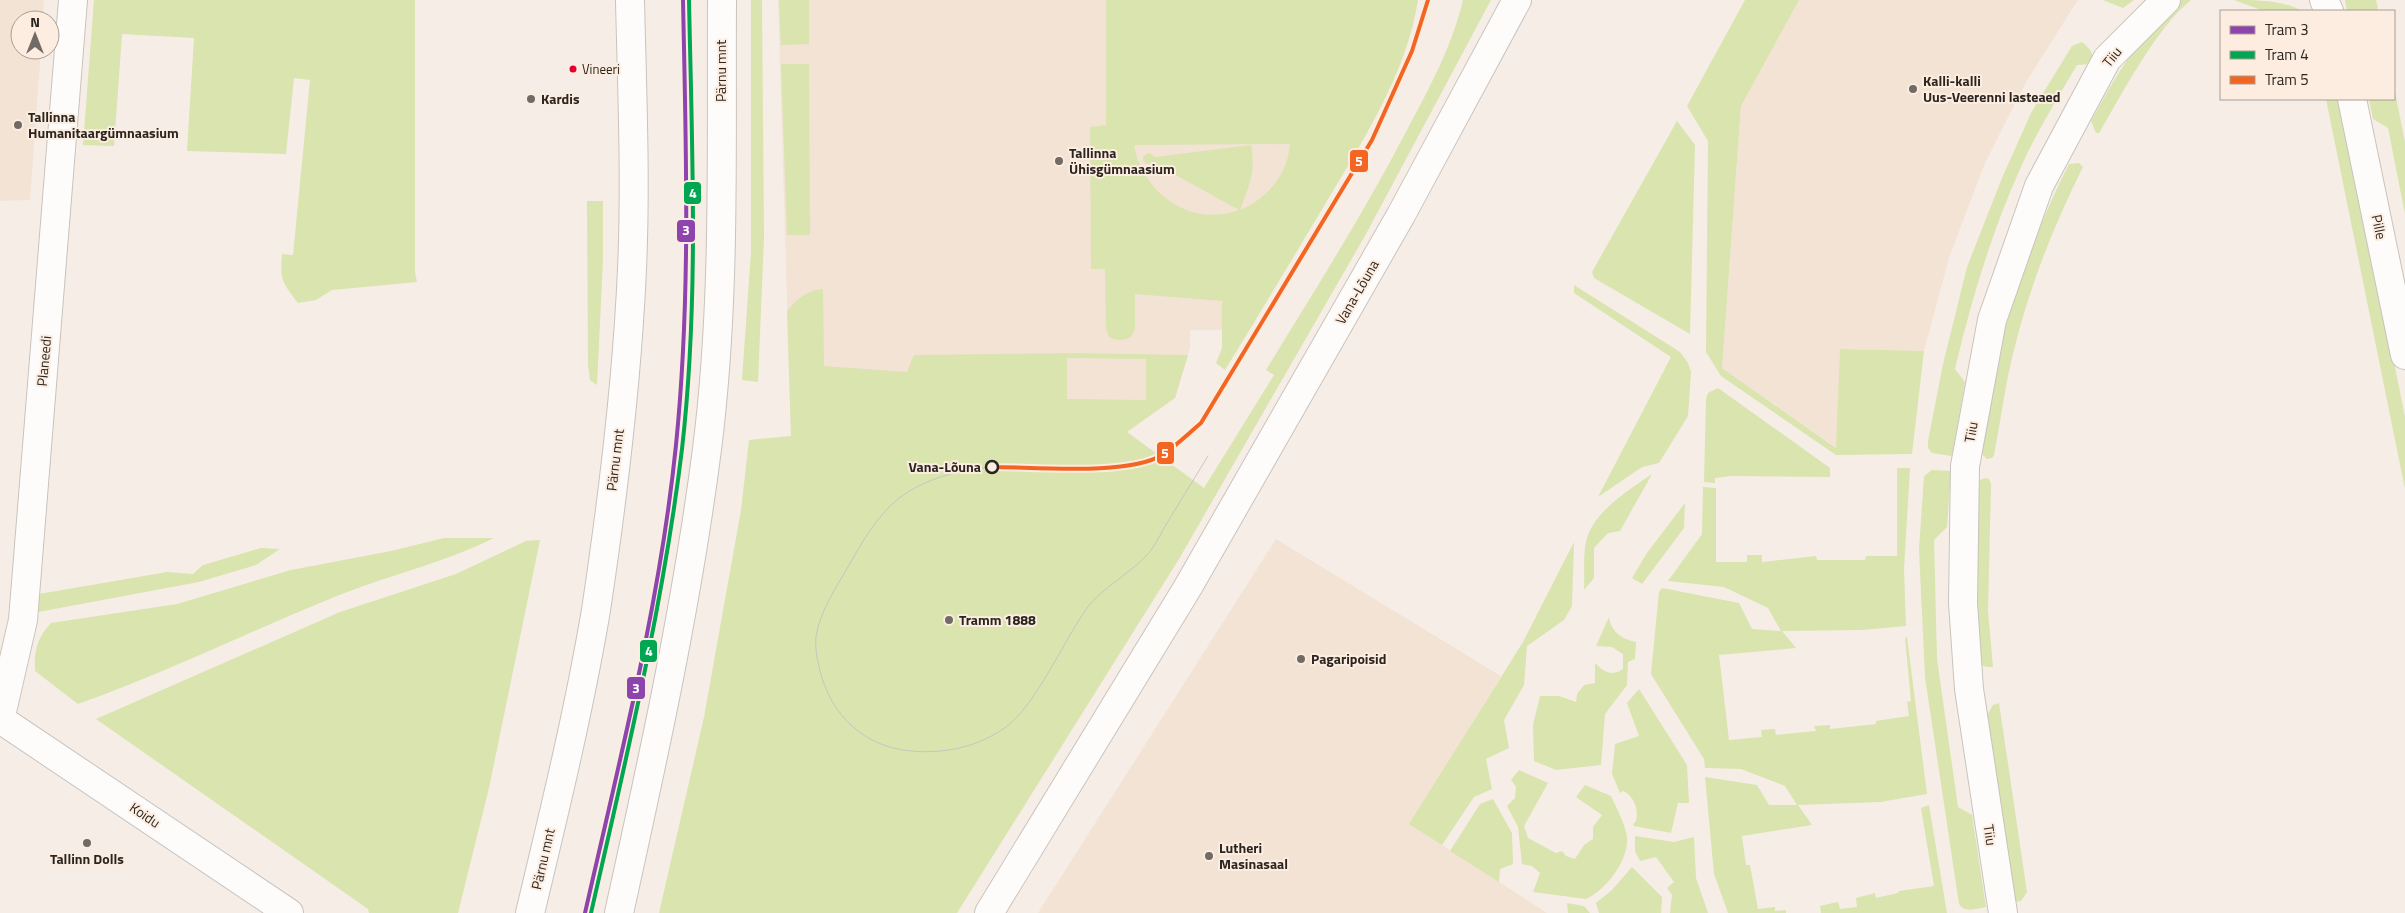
<svg xmlns="http://www.w3.org/2000/svg" width="2405" height="913" viewBox="0 0 2405 913" font-family="'Titillium Web',sans-serif">
<rect width="100%" height="100%" fill="#f6eee6"/>
<g fill="#f3e3d5">
<path d="M 0,0 L 44,0 L 43,20 L 20,20 L 20,50 L 41,50 L 30,200 L 0,201 Z"/>
<path d="M 778,0 L 1407,0 L 1223,301 L 1222,330 L 1190,330 L 1190,348 L 1175,398 L 791,437 Z"/>
<path d="M 1799,0 L 2078,0 L 2026,82 L 1985,163 L 1949,258 L 1924,351 L 1840,349 L 1837,448 L 1722,368 L 1741,106 Z"/>
<path d="M 1276,539 L 1501,676 L 1410,824 L 1547,913 L 1038,913 Z"/>
</g>
<g fill="#d9e4ae" fill-rule="evenodd">
<path d="M 94,0 L 415,0 L 415,272 L 417,282 L 332,290 L 316,300 L 298,303 C 282,281 280,282 282,254 L 293,255 L 310,80 L 294,78 L 286,154 L 187,151 L 194,38 L 122,34 L 114,146 L 83,145 Z"/>
<path d="M 751,0 L 762,0 L 764,238 L 758,382 L 742,380 L 751,252 Z"/>
<path d="M 779,0 L 809,0 L 809,44 L 781,45 Z"/>
<path d="M 1106,0 L 1418,0 C 1407,73 1361,144 1324,206 C 1291,261 1259,315 1225,370 L 1216,363 L 1222,348 L 1222,301 L 1135,294 L 1135,329 L 1131,337 C 1123,341 1117,341 1109,337 L 1106,328 L 1105,269 L 1091,269 L 1090,127 L 1106,125 ZM 1290,144 C 1288,174 1267,199 1240,210 C 1249,186 1256,173 1251,145 L 1155,157 L 1149,153 L 1143,156 L 1143,160 L 1146,164 L 1154,163 L 1239,210 C 1191,228 1142,193 1134,145 Z"/>
<path d="M 1463,0 L 1491,0 L 1366,234 L 1179,559 L 957,913 L 659,913 L 704,717 L 741,510 L 749,440 L 791,436 L 787,311 C 797,299 807,290 823,289 L 824,366 L 907,372 L 914,355 L 1071,353 L 1188,355 L 1175,398 L 1127,432 L 1204,488 L 1274,375 L 1266,370 C 1315,290 1365,211 1408,128 C 1430,87 1452,46 1463,0 ZM 1067,358 L 1146,359 L 1146,400 L 1067,399 Z"/>
<path d="M 1745,0 L 1799,0 L 1741,106 L 1722,368 L 1836,448 L 1840,349 L 1924,351 L 1912,454 L 1836,455 L 1721,376 L 1706,352 L 1708,141 L 1687,106 Z"/>
<path d="M 2103,0 L 2134,0 L 2123,8 Z"/>
<path d="M 2174,0 L 2191,0 C 2156,28 2122,94 2099,133 L 2096,133 L 2091,121 C 2115,77 2140,36 2174,0 Z"/>
<path d="M 2234,0 C 2257,0 2282,0 2302,11 L 2264,11 Z"/>
<path d="M 2345,0 L 2376,0 L 2378,8 L 2376,11 L 2347,11 Z"/>
<path d="M 2082,42 C 2090,49 2095,53 2090,64 L 2077,65 C 2057,99 2036,133 2020,169 C 1991,234 1971,301 1955,369 L 1965,382 L 1952,456 L 1932,453 L 1928,448 L 1928,441 L 1943,364 L 1967,267 L 2002,178 L 2031,113 L 2072,46 Z"/>
<path d="M 781,64 L 809,64 L 810,235 L 787,235 Z"/>
<path d="M 2394,87 L 2405,142 L 2405,214 L 2388,128 L 2373,119 L 2369,99 L 2394,99 Z"/>
<path d="M 2326,99 L 2341,99 L 2405,417 L 2405,489 Z"/>
<path d="M 1677,121 L 1695,145 L 1690,334 L 1594,278 L 1592,272 Z"/>
<path d="M 2079,163 L 2083,167 C 2050,233 2023,303 2008,376 C 2003,402 1999,428 1994,455 L 1992,458 L 1987,459 L 1982,454 L 1982,447 C 1990,400 1998,351 2012,305 C 2027,257 2046,209 2069,164 Z"/>
<path d="M 587,201 L 603,201 L 603,260 L 597,385 L 590,380 L 588,365 Z"/>
<path d="M 1574,285 L 1680,352 L 1688,363 L 1691,372 L 1688,416 L 1659,463 L 1642,467 L 1598,497 L 1671,357 L 1574,293 Z"/>
<path d="M 1718,388 L 1830,468 L 1830,477 L 1731,476 L 1715,478 L 1715,483 L 1704,482 L 1706,399 L 1708,393 Z"/>
<path d="M 1897,468 L 1910,468 L 1904,569 L 1906,626 L 1862,630 L 1782,631 L 1796,648 L 1719,655 L 1729,740 L 1762,737 L 1761,730 L 1775,729 L 1776,735 L 1816,731 L 1814,726 L 1830,725 L 1830,729 L 1876,724 L 1876,721 L 1909,716 L 1907,702 L 1911,701 L 1905,638 L 1907,637 L 1927,794 L 1880,802 L 1798,805 L 1812,825 L 1742,836 L 1746,865 L 1750,865 L 1758,909 L 1775,907 L 1775,911 L 1786,910 L 1786,913 L 1728,913 L 1714,874 L 1705,777 L 1757,785 L 1769,805 L 1797,805 L 1785,786 L 1741,769 L 1705,768 L 1704,759 L 1651,674 L 1659,592 L 1662,588 L 1739,603 L 1752,629 L 1781,631 L 1768,608 L 1724,587 L 1668,581 L 1702,534 L 1703,487 L 1716,488 L 1716,562 L 1747,562 L 1747,555 L 1762,555 L 1762,562 L 1816,556 L 1817,560 L 1865,560 L 1866,556 L 1897,556 Z"/>
<path d="M 1932,470 L 1951,471 L 1947,527 L 1934,540 L 1937,659 L 1958,807 L 1972,815 L 1986,907 C 1976,909 1965,913 1959,904 L 1925,677 L 1919,549 L 1924,476 Z"/>
<path d="M 1652,474 L 1620,531 L 1608,533 L 1594,548 L 1594,578 L 1584,590 C 1585,574 1582,551 1588,535 C 1598,509 1630,489 1652,474 Z"/>
<path d="M 1985,478 L 1989,479 L 1991,484 L 1988,611 L 1993,667 L 1986,667 L 1980,664 L 1975,627 L 1978,481 Z"/>
<path d="M 1685,503 L 1684,528 L 1642,584 L 1632,578 L 1647,553 Z"/>
<path d="M 444,538 L 494,538 C 444,563 389,575 337,596 C 250,631 166,673 78,704 L 35,671 C 34,650 37,638 51,623 L 177,604 L 291,570 L 391,551 Z"/>
<path d="M 526,541 L 540,540 L 489,788 L 458,913 L 369,913 L 368,909 L 96,719 L 340,612 L 456,574 Z"/>
<path d="M 1574,542 L 1572,606 L 1564,620 L 1527,646 L 1524,685 L 1504,720 L 1509,748 L 1486,759 L 1492,789 L 1474,797 L 1442,845 L 1409,824 L 1523,642 Z"/>
<path d="M 261,548 L 280,549 L 256,565 L 199,582 L 38,612 L 39,594 L 167,572 L 193,574 L 203,565 Z"/>
<path d="M 1609,617 C 1611,632 1622,639 1636,642 L 1635,659 L 1628,662 L 1627,685 L 1605,714 L 1601,765 L 1556,770 L 1534,761 L 1533,725 L 1540,696 L 1559,696 L 1576,702 L 1577,694 L 1584,685 L 1595,683 L 1595,663 C 1604,672 1612,677 1623,669 L 1623,654 L 1612,647 L 1596,646 Z"/>
<path d="M 1639,689 L 1687,765 L 1689,803 L 1678,803 L 1671,833 L 1634,826 L 1633,824 L 1636,821 C 1639,811 1634,795 1623,791 L 1620,793 L 1612,774 L 1615,744 L 1639,736 L 1627,703 Z"/>
<path d="M 1999,703 L 2027,892 L 2021,901 L 2015,902 L 1986,717 L 1993,705 Z"/>
<path d="M 1519,770 L 1548,783 L 1524,826 L 1528,838 L 1556,853 L 1562,851 L 1566,856 L 1575,859 L 1584,845 L 1593,839 L 1593,827 L 1602,815 L 1576,797 L 1585,785 L 1611,796 C 1616,807 1623,820 1626,832 C 1633,855 1607,890 1586,899 L 1533,892 L 1540,873 L 1532,866 L 1522,864 L 1518,827 L 1507,806 L 1515,798 L 1516,787 L 1511,780 Z"/>
<path d="M 1493,799 L 1512,833 L 1513,864 L 1500,869 L 1499,882 L 1450,851 L 1480,804 Z"/>
<path d="M 1929,805 L 1947,913 L 1821,913 L 1820,906 L 1838,902 L 1840,909 L 1857,907 L 1856,898 L 1875,893 L 1876,898 L 1898,893 L 1899,891 L 1934,886 L 1921,808 Z"/>
<path d="M 1635,836 L 1674,842 L 1694,837 L 1696,878 L 1708,913 L 1670,913 L 1672,895 L 1667,888 L 1674,882 L 1656,857 L 1640,861 L 1635,851 Z"/>
<path d="M 1632,867 L 1662,897 L 1661,913 L 1599,913 L 1596,903 L 1612,890 Z"/>
<path d="M 1567,903 L 1584,906 L 1590,913 L 1568,913 Z"/>
</g>
<g fill="none" stroke-linecap="round" stroke-linejoin="round">
<g stroke="#c9c3bd" stroke-width="30">
<g id="minor">
<path d="M 2324,0 L 2329,11"/>
<path d="M 2352,99 L 2405,355"/>
<path d="M 0,719 L 289,913"/>
<path d="M 0,720 L 23,620 L 73,0"/>
<path d="M 989,913 L 1188,587 L 1401,215 L 1517,0"/>
<path d="M 2003,913 L 1969,689 L 1963,603 L 1965,466 L 1992,320 L 2039,186 L 2107,59 L 2166,0"/>
</g>
</g>
<g stroke="#c9c3bd" stroke-width="30">
<g id="major">
<path d="M 530,913 C 554,813 579,711 596,610 C 613,497 627,383 632,269 C 636,179 632,89 630,0"/>
<path d="M 619,913 C 653,759 687,605 707,449 C 726,300 721,149 722,0"/>
</g>
</g>
<use href="#minor" stroke="#fefcfb" stroke-width="28"/>
<use href="#major" stroke="#fefcfb" stroke-width="28"/>
<path stroke="#c7c5c3" stroke-width="1" d="M 992,467 C 959,470 925,478 898,499 C 876,517 863,541 849,565 C 836,588 821,609 816,636 C 815,648 817,659 820,671 C 831,715 864,747 911,751 C 945,754 978,747 1006,727 C 1036,705 1064,640 1087,608 C 1103,587 1131,573 1149,553 C 1156,544 1161,533 1167,523 C 1181,501 1194,478 1208,456"/>
<g stroke="#fcede0" stroke-width="8">
<path id="tram-1" d="M 585,913 C 620,758 660,603 676,445 C 691,296 686,149 683,0"/>
</g>
<g stroke="#fcede0" stroke-width="8">
<path id="tram-2" d="M 591,913 C 626,759 663,606 682,449 C 699,300 692,150 689,0"/>
</g>
<g stroke="#fcede0" stroke-width="8">
<path id="tram-3" d="M 992,467 C 1034,467 1128,476 1162,455 C 1176,446 1189,433 1201,423 L 1372,140 L 1412,51 L 1428,0"/>
</g>
<use href="#tram-1" stroke="#8e44ad" stroke-width="4"/>
<use href="#tram-2" stroke="#00a651" stroke-width="4"/>
<use href="#tram-3" stroke="#f26522" stroke-width="4"/>
</g>
<circle fill="#e4002b" stroke="#fcede0" stroke-width="2" cx="573" cy="69" r="4.5"/>
<g fill="#726b65" stroke="#fcede0" stroke-width="2">
<circle cx="1913" cy="89" r="5"/>
<circle cx="531" cy="99" r="5"/>
<circle cx="18" cy="125" r="5"/>
<circle cx="1059" cy="161" r="5"/>
<circle cx="949" cy="620" r="5"/>
<circle cx="1301" cy="659" r="5"/>
<circle cx="87" cy="843" r="5"/>
<circle cx="1209" cy="856" r="5"/>
</g>
<circle fill="#fcede0" stroke="#2b2520" stroke-width="2.5" cx="992" cy="467" r="6"/>
<g text-anchor="middle" stroke-width="4" stroke-linejoin="round" paint-order="stroke">
<g font-size="13" fill="#2b2520" stroke="#fcede0" text-anchor="start">
<text x="582" y="74">Vineeri</text>
</g>
<g font-size="14" fill="#2b2520" stroke="#fcede0">
<text transform="translate(2112 57) rotate(-51)" y="5">Tiiu</text>
<text transform="translate(721 71) rotate(-90)" y="5">Pärnu mnt</text>
<text transform="translate(2379 227) rotate(78)" y="5">Pille</text>
<text transform="translate(1357 292) rotate(-60)" y="5">Vana-Lõuna</text>
<text transform="translate(44 361) rotate(-85)" y="5">Planeedi</text>
<text transform="translate(1971 432) rotate(-80)" y="5">Tiiu</text>
<text transform="translate(615 460) rotate(-83)" y="5">Pärnu mnt</text>
<text transform="translate(145 815) rotate(34)" y="5">Koidu</text>
<text transform="translate(1990 835) rotate(82)" y="5">Tiiu</text>
<text transform="translate(543 859) rotate(-77)" y="5">Pärnu mnt</text>
</g>
<g font-size="14" font-weight="bold" fill="#2b2520" stroke="#fcede0" text-anchor="start">
<text x="1923" y="86">Kalli-kalli<tspan x="1923" dy="16">Uus-Veerenni lasteaed</tspan></text>
<text x="541" y="104">Kardis</text>
<text x="28" y="122">Tallinna<tspan x="28" dy="16">Humanitaargümnaasium</tspan></text>
<text x="1069" y="158">Tallinna<tspan x="1069" dy="16">Ühisgümnaasium</tspan></text>
<text x="959" y="625">Tramm 1888</text>
<text x="1311" y="664">Pagaripoisid</text>
<text x="1219" y="853">Lutheri<tspan x="1219" dy="16">Masinasaal</tspan></text>
<text x="87" y="864" text-anchor="middle">Tallinn Dolls</text>
</g>
<g font-size="14" font-weight="bold" fill="#2b2520" stroke="#fcede0" text-anchor="end">
<text x="981" y="472">Vana-Lõuna</text>
</g>
</g>
<g stroke="#fcede0" stroke-width="2">
<rect x="1349" y="149" width="20" height="24" rx="5" fill="#f26522"/>
<rect x="683" y="181" width="19" height="24" rx="5" fill="#00a651"/>
<rect x="676" y="219" width="20" height="24" rx="5" fill="#8e44ad"/>
<rect x="1156" y="441" width="19" height="24" rx="5" fill="#f26522"/>
<rect x="639" y="639" width="19" height="24" rx="5" fill="#00a651"/>
<rect x="626" y="676" width="20" height="24" rx="5" fill="#8e44ad"/>
</g>
<g font-size="14" text-anchor="middle" font-weight="bold" fill="#fff">
<text x="1359" y="166">5</text>
<text x="693" y="198">4</text>
<text x="686" y="235">3</text>
<text x="1165" y="458">5</text>
<text x="649" y="656">4</text>
<text x="636" y="693">3</text>
</g>
<rect x="2220" y="10" width="175" height="90" fill="#fcede0" stroke="#a89d93"/>
<rect x="2230" y="26" width="25" height="8" fill="#8e44ad" stroke="#a89d93"/>
<text x="2265" y="35" font-size="15" fill="#2b2520">Tram 3</text>
<rect x="2230" y="51" width="25" height="8" fill="#00a651" stroke="#a89d93"/>
<text x="2265" y="60" font-size="15" fill="#2b2520">Tram 4</text>
<rect x="2230" y="76" width="25" height="8" fill="#f26522" stroke="#a89d93"/>
<text x="2265" y="85" font-size="15" fill="#2b2520">Tram 5</text>
<g transform="translate(35 35)"><circle r="24" fill="#fcede0" stroke="#a89d93"/>
<path d="M0-4L9 19L0 12L-9 19Z" fill="#726b65"/>
<text y="-8" font-size="14" font-weight="bold" text-anchor="middle" fill="#2b2520">N</text>
</g>
</svg>
